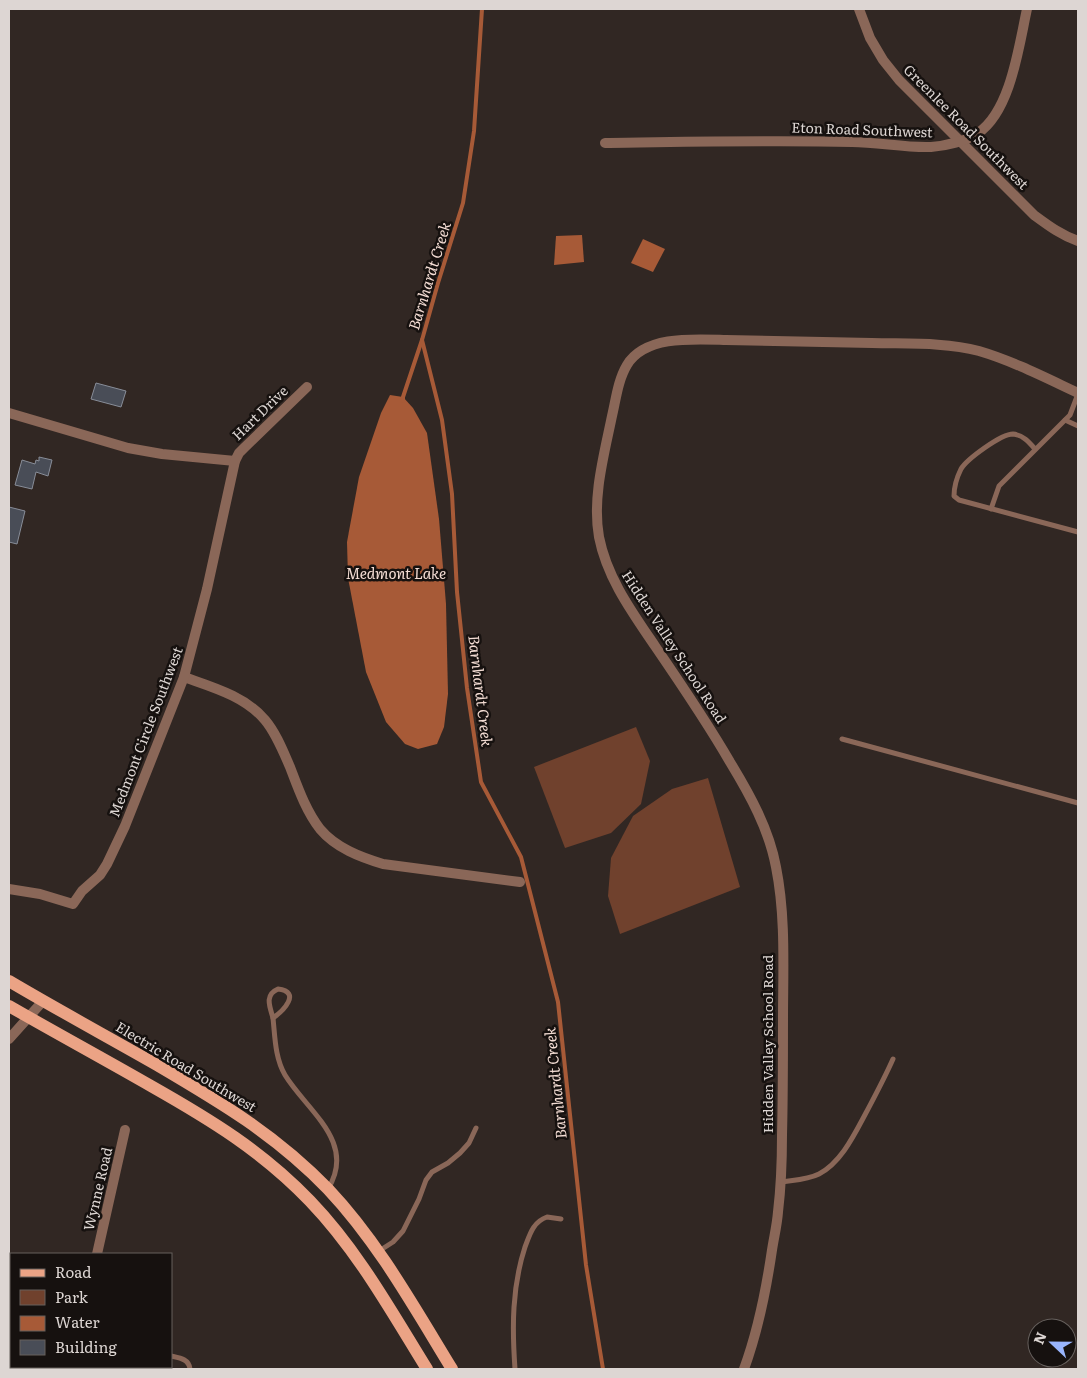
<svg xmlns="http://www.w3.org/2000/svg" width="1087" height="1378" viewBox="0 0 1087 1378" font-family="Literata,serif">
<rect width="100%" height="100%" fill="#312723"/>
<g fill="#70412d">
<path d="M 636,727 L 650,761 L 641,804 L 611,833 L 565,848 L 534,767 Z"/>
<path d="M 708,778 L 740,887 L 620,934 L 608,896 L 611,858 L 633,816 L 672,789 Z"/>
</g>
<g fill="#a75a37">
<path d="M 582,235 L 584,262 L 554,265 L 556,236 Z"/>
<path d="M 643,239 L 665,249 L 653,272 L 631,263 Z"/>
<path d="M 390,395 L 403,397 L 413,408 L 427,433 L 439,519 L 446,604 L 448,694 L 444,727 L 437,744 L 418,749 L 405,744 L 386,722 L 366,672 L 348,578 L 347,542 L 359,477 L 381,413 Z"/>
</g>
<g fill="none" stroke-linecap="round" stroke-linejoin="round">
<g stroke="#a75a37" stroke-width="4">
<path d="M 422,340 L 442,420 L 452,494 L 457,592 L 467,688 L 481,782 L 521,857 L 558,1002 L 586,1265 L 603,1369"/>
<path d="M 403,401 L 403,397 L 422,340 L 438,283 L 463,203 L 474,131 L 482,9"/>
</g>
</g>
<g fill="#494d57" stroke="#888d98">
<path d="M 96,383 L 126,391 L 121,407 L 91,399 Z"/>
<path d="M 39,457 L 52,460 L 48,476 L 36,472 L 32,489 L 15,485 L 22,460 L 35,464 L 36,460 L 39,461 Z"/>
<path d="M 9,507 L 25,511 L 17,544 L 9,542 Z"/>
</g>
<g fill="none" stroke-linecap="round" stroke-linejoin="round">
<g stroke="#8a6758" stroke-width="5">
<path d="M 1065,420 L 1078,426"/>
<path d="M 1035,449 C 1029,442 1023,435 1013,434 C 1001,434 967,459 961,469 C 957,477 954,487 954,496 L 959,500 L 1078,532"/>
<path d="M 991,509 L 999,486 L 1070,415 L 1078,394"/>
<path d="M 842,739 L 1078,803"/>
<path d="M 278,989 C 302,992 283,1011 273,1018 C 270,1007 264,995 278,989 Z"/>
<path d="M 273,1018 C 275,1037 275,1058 285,1075 C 307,1111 357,1142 328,1189"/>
<path d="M 781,1182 C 794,1180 807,1180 819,1174 C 842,1162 855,1133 867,1111 C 876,1094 885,1077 893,1059"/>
<path d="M 379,1251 L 393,1242 L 403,1231 L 419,1199 L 426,1180 L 432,1172 L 448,1163 L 460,1153 L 469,1143 L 476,1128"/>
<path d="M 171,1356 C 180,1358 189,1359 190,1369"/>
<path d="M 515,1369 C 512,1327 512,1287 525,1247 C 530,1234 533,1222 547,1217 L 561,1219"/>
</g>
<g stroke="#8a6758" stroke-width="10">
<path d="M 859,9 L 870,38 L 883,60 L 899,80 L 1034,215 C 1049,226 1061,235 1078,241"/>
<path d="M 605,143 C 688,142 770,140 852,142 C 878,142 905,148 931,147 C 945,146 967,141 978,133 C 1011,111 1019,45 1027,9"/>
<path d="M 9,413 L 128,448 L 162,454 L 235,461"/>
<path d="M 184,677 C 212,687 245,696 265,720 C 276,733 283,751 290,767 C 298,788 306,811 320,829 C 336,848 360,857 383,864 L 520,882"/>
<path d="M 9,889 L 40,894 L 73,904 L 82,891 L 100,875 L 107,864 L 125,826 L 184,677 L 207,589 L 235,461 L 239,453 L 244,448 L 307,387"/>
<path d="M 9,1039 L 43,1001"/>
<path d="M 97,1254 L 125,1130"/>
<path d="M 60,1369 L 61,1367"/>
<path d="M 744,1369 C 758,1331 766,1291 772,1250 C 774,1237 777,1225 778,1212 C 781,1187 782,1161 782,1135 C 783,1097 783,1059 783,1020 C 783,970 786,917 776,867 C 769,829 750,795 730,762 C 707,722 681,684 655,646 C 632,612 607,578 599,537 C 592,498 604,455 612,416 C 616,399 618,380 627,365 C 645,335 695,339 726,340 C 775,341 824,342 872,343 C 908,344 945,342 979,351 C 1013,361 1046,378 1078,393"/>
</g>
<g stroke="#eba385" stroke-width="12">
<path d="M 9,981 C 58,1010 108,1037 157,1065 C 220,1102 276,1135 328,1189 C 378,1242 414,1307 452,1369"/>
<path d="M 9,1006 C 56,1033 104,1059 151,1086 C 211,1120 262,1151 310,1201 C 358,1251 391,1311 427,1369"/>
</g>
</g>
<g text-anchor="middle" stroke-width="5" stroke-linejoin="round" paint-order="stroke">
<g font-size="14" fill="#ddd6d3" stroke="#16110f">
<text transform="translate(966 127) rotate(45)" y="5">Greenlee Road Southwest</text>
<text transform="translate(862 130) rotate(2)" y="5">Eton Road Southwest</text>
<text transform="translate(260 413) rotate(-44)" y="5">Hart Drive</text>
<text transform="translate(674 647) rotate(57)" y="5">Hidden Valley School Road</text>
<text transform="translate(146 732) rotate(-69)" y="5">Medmont Circle Southwest</text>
<text transform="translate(768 1044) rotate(-90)" y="5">Hidden Valley School Road</text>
<text transform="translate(186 1067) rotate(31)" y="5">Electric Road Southwest</text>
<text transform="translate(98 1189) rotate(-77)" y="5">Wynne Road</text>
</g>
<g font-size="15" font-style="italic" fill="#f4ddd4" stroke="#16110f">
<text transform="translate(430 276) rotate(-73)" y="5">Barnhardt Creek</text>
<text x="396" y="579">Medmont Lake</text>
<text transform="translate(480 691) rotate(83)" y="5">Barnhardt Creek</text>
<text transform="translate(556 1083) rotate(-96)" y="5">Barnhardt Creek</text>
</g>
</g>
<rect width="1087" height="1378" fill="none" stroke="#ddd6d3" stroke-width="20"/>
<rect x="10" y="1253" width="162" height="115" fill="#16110f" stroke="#66605d"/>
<rect x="20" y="1269" width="25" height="8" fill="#eba385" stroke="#66605d"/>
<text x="55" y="1278" font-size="15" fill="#ddd6d3">Road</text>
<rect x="20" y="1290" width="25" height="15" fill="#70412d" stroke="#66605d"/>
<text x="55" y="1303" font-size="15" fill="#ddd6d3">Park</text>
<rect x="20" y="1316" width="25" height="15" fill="#a75a37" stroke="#66605d"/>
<text x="55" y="1328" font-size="15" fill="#ddd6d3">Water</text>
<rect x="20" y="1340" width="25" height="15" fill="#494d57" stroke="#66605d"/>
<text x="55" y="1353" font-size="15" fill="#ddd6d3">Building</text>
<g transform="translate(1052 1343) rotate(292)"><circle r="24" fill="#16110f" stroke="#66605d"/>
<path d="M0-4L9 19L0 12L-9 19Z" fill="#99b5fd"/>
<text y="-8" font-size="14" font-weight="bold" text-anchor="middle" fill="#ddd6d3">N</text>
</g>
</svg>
